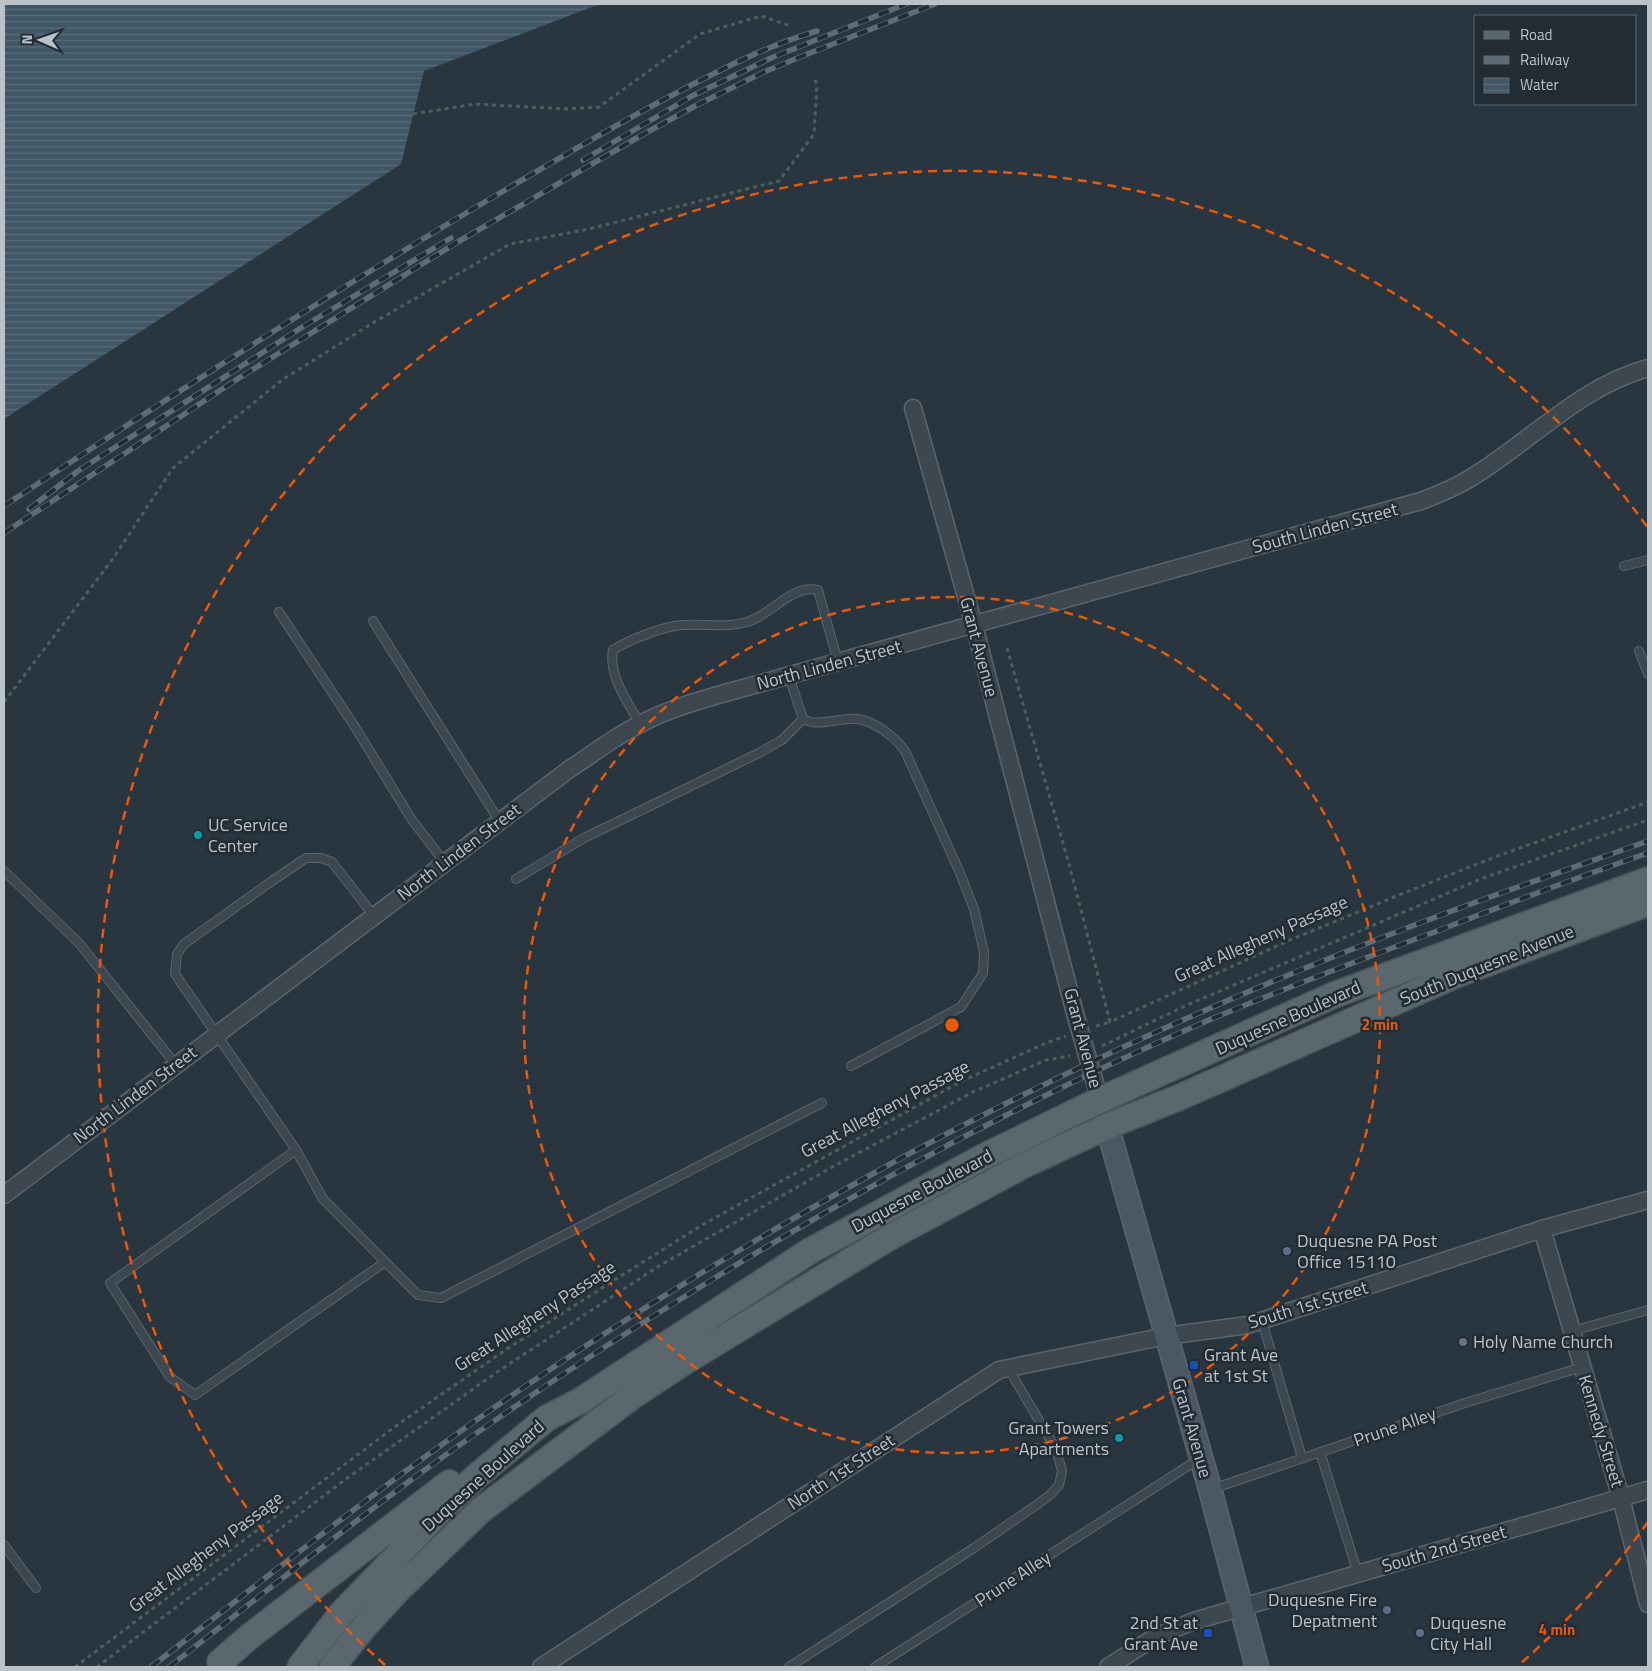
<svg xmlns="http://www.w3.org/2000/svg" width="1652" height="1671" viewBox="0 0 1652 1671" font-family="'Titillium Web',sans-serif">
<defs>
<pattern id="water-rules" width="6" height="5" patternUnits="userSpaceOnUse" patternTransform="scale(1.25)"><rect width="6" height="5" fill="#415766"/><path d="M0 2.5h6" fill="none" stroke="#5a6e7b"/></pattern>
</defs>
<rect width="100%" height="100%" fill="#29363f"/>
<path fill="url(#water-rules)" d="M 4,4 L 600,4 L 424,71 L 401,164 L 4,419 Z"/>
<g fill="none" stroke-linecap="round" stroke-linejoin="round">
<g stroke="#5b656d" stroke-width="10">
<g id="lane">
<path d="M 1624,566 L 1648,560"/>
<path d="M 279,612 L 355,727 L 412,820 L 445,863"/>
<path d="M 373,621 L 500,822"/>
<path d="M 1639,651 L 1648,674"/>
<path d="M 789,676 L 803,719 C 814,725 822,722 833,721 C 840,720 850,718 857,719 C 875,721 895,737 905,751 L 960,873 L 974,909 L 984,952 L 983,973 L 961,1007 L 851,1066"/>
<path d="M 640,724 C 628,702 608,676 613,650 C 629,640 655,630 674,626 C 698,622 723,629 747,622 C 772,615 791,584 818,590 L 838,662"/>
<path d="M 4,871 L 79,943 L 176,1065"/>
<path d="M 516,879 L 584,838 L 759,753 L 782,740 L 803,719"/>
<path d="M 374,916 L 332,862 L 321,858 L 306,858 L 272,881 L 184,944 L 177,954 L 175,974 L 296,1150 L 323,1199 L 418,1295 L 441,1298 L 822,1103"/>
<path d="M 296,1150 L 110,1283 L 170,1377 L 195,1395 L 385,1262"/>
<path d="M 1262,1321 L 1302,1458"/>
<path d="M 1572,1331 L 1648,1310"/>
<path d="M 1320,1452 L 1358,1574"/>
<path d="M 1212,1489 L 1462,1404 L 1582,1367"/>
<path d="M 4,1545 L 36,1588"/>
<path d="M 789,1667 L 974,1548 L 1035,1506 L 1050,1495 L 1059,1485 L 1062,1471 L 1056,1449 L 1008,1368"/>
<path d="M 875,1667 L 1199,1459"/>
</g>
</g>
<g stroke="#5b656d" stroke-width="19">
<g id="street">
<path d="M 913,408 L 974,625 L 1076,1017 L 1100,1100"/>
<path d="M 4,1195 L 571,768 C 594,753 616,736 640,724 C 670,708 704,699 736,690 L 1421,501 C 1437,495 1454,488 1469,479 C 1529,443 1579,387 1648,368"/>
<path d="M 1542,1229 L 1621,1498 L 1648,1604"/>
<path d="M 541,1667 L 999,1370 L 1166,1336 L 1248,1325 L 1542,1229 L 1648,1200"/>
<path d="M 1108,1667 L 1155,1637 L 1194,1621 L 1648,1490"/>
</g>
</g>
<g stroke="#5b656d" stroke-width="25">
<path id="secondary" d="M 1102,1108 L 1210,1489 L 1257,1667"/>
</g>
<g stroke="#4a535b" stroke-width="28">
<g id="primary">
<path d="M 220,1662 L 249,1637 L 449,1483"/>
<path d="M 300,1667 L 341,1614 L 441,1510 L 477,1476 L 547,1418 L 580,1401 L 810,1251 L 983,1157 L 1100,1100 L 1334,995 L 1648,880"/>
<path d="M 332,1667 L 364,1627 L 397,1591 L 481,1510 L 634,1395 L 684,1362 L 890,1237 L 1024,1165 L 1108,1126 L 1180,1097 L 1456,975 L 1648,903"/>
</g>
</g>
<g stroke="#4d605f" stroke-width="3" stroke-dasharray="4 4" stroke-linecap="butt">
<path d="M 413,114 L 475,104 L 565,109 L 599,107 L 700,34 L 761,16 L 788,25"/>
<path d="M 1007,648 L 1069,864 L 1110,1022 L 1290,940 L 1394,897 L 1495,857 L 1648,802"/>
<path d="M 4,702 L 112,560 L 173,468 L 282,380 L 376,321 L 510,244 L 589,229 L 779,181 L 814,134 L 817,85 L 814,77"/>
<path d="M 1096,1026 L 1110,1022"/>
<path d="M 1102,1046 L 1185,1006 L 1483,878 L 1648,820"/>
<path d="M 75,1667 L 400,1423 L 507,1349 L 616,1279 L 702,1225 L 960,1082 L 1046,1043 L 1066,1036"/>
<path d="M 97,1667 L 346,1479 L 500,1370 L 659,1266 L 834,1166 L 973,1092 L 1046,1060 L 1070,1056"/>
</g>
<use href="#lane" stroke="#3d474f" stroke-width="8"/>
<use href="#street" stroke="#3d474f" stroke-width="16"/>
<use href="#secondary" stroke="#4b5762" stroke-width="22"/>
<use href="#primary" stroke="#5b676f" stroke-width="25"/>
<g stroke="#5f6c76" stroke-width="5.5">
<g id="rail">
<path d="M 583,160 L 692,96 L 771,58 L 906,4"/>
<path d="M 4,506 C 176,392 350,280 529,176 C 580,146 630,117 682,90 C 726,67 769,45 817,31"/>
<path d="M 29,509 L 78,471 L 304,326 L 451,238"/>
<path d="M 4,533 L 239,378 L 456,243 L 642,135 L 695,106 L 764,72 L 800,57 L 935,4"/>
<path d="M 151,1667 C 258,1584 364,1499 475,1421 C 597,1335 725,1256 856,1183 C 1036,1082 1227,996 1420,923 C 1496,894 1572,868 1648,841"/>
<path d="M 169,1667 C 254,1601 338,1533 426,1469 C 520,1401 618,1337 718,1276 C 875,1180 1040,1093 1209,1020 C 1283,989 1357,961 1432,933 C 1504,905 1576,878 1648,853"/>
</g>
</g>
<use href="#rail" stroke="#222c34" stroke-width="4" stroke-dasharray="11" stroke-linecap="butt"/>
</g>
<g fill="none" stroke="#e8590c" stroke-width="2.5" stroke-dasharray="9 6">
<circle cx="952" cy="1025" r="428"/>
<path d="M1648 1522A855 855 0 0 1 1519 1665M385 1665A855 855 0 1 1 1648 528"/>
</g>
<g fill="#0f9aa8" stroke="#222c34" stroke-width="2">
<circle cx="198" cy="835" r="5"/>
<circle cx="1119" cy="1438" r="5"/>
</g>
<g fill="#5c6f8a" stroke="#222c34" stroke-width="2">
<circle cx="1287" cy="1251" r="5"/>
<circle cx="1387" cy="1610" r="5"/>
<circle cx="1420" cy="1633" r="5"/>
</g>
<circle fill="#6b7280" stroke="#222c34" stroke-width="2" cx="1463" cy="1342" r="5"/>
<g fill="#1a4fb4" stroke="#222c34" stroke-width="2">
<rect x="1189" y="1360" width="10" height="10" rx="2.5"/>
<rect x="1203" y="1628" width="10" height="10" rx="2.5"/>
</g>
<g text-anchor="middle" stroke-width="5" stroke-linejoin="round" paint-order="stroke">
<g font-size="18" fill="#bac2ca" stroke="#222c34">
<text transform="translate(1325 528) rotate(-15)" y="6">South Linden Street</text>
<text transform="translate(979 647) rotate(75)" y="6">Grant Avenue</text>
<text transform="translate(829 665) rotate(-15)" y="6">North Linden Street</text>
<text transform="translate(459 852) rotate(-37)" y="6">North Linden Street</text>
<text transform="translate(1261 939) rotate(-24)" y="6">Great Allegheny Passage</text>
<text transform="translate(1487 965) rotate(-22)" y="6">South Duquesne Avenue</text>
<text transform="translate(1288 1018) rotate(-24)" y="6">Duquesne Boulevard</text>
<text transform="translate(1083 1038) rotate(75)" y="6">Grant Avenue</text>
<text transform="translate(135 1095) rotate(-37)" y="6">North Linden Street</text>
<text transform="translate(885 1109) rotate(-28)" y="6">Great Allegheny Passage</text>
<text transform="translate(922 1191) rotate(-28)" y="6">Duquesne Boulevard</text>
<text transform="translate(1308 1305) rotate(-17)" y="6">South 1st Street</text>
<text transform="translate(535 1316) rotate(-33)" y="6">Great Allegheny Passage</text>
<text transform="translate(1395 1427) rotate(-19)" y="6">Prune Alley</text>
<text transform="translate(1192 1428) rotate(74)" y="6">Grant Avenue</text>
<text transform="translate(1601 1431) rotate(73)" y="6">Kennedy Street</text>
<text transform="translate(841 1472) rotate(-33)" y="6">North 1st Street</text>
<text transform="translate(483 1476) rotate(-42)" y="6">Duquesne Boulevard</text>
<text transform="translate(1444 1549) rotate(-16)" y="6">South 2nd Street</text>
<text transform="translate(206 1552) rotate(-37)" y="6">Great Allegheny Passage</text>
<text transform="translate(1013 1579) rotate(-33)" y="6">Prune Alley</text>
</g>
<g font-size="18" fill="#bac2ca" stroke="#222c34" text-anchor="start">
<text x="208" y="831">UC Service<tspan x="208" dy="21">Center</tspan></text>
<text x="1297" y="1247">Duquesne PA Post<tspan x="1297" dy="21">Office 15110</tspan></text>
<text x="1473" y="1348">Holy Name Church</text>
<text x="1204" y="1361">Grant Ave<tspan x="1204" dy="21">at 1st St</tspan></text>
<text x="1109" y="1434" text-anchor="end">Grant Towers<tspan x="1109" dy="21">Apartments</tspan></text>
<text x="1377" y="1606" text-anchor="end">Duquesne Fire<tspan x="1377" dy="21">Depatment</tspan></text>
<text x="1198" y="1629" text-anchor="end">2nd St at<tspan x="1198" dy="21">Grant Ave</tspan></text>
<text x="1430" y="1629">Duquesne<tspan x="1430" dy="21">City Hall</tspan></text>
</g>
</g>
<circle cx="952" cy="1025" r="8" fill="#e8590c" stroke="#222c34" stroke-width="2.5"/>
<g font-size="15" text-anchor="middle" font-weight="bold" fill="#e8590c" stroke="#222c34" stroke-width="5" stroke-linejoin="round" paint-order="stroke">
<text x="1380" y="1030">2 min</text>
<text x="1557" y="1635">4 min</text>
</g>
<rect width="1652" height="1671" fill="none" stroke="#bac2ca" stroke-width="10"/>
<rect x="1474" y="15" width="162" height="90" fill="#222c34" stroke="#5f6870"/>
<rect x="1484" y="31" width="25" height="8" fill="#5b676f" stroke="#5f6870"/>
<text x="1520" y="40" font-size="15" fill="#bac2ca">Road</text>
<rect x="1484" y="56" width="25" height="8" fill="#5f6c76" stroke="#5f6870"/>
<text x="1520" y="65" font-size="15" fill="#bac2ca">Railway</text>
<rect x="1484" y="78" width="25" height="15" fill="url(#water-rules)" stroke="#5f6870"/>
<text x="1520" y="90" font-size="15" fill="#bac2ca">Water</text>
<g transform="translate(40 40) rotate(272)" stroke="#222c34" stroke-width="4" paint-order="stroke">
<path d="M0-4L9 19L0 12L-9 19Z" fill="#bac2ca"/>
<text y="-8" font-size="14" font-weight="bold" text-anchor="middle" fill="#bac2ca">N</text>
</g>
</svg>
